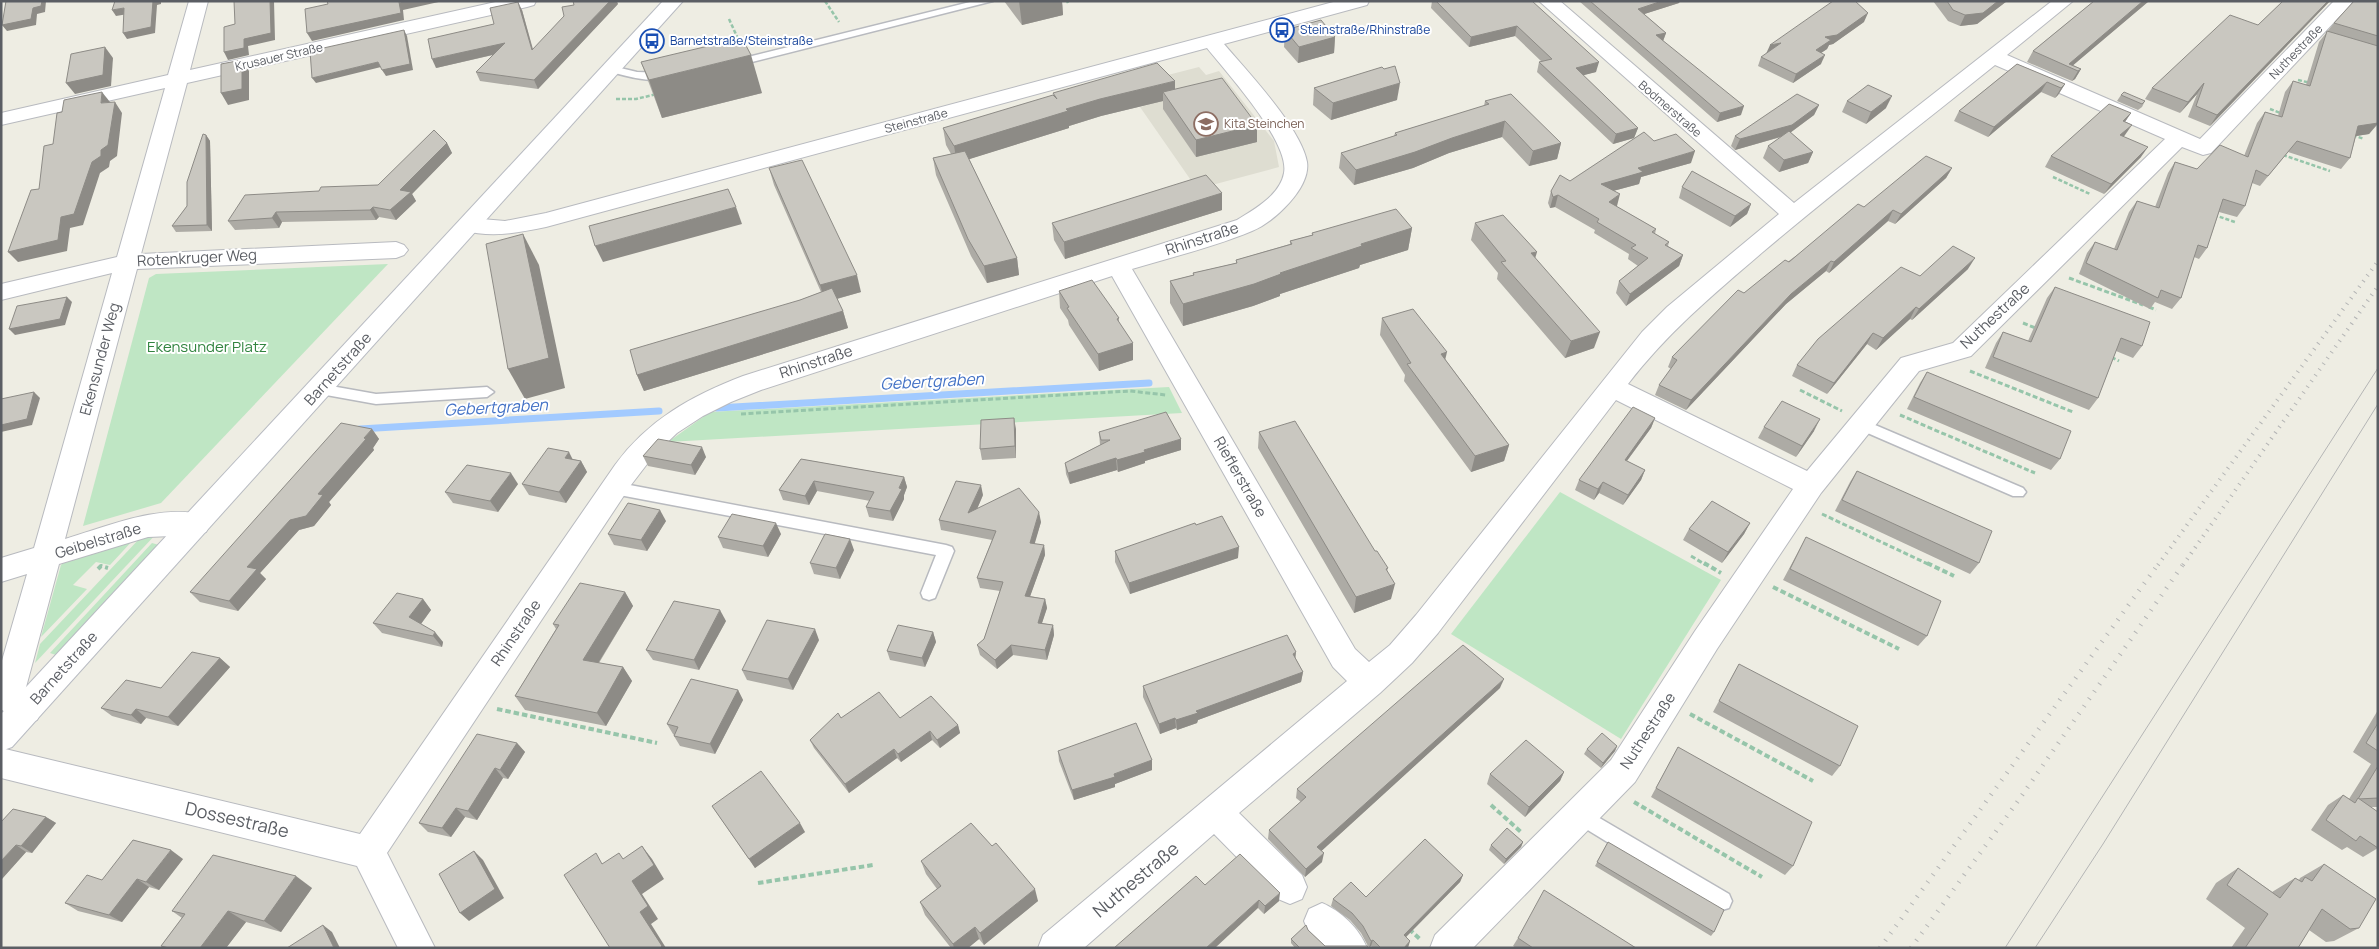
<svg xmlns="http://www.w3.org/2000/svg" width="2379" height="949" viewBox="0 0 2379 949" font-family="Manrope,sans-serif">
<rect width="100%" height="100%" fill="#eeede3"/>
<path fill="#deddd1" d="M 1199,67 L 1206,75 L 1219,71 L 1274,141 L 1279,167 L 1197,189 L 1140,107 L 1179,96 L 1164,76 Z"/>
<g fill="#bfe6c4">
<path d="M 388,264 L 161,503 L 83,526 L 149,278 L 156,274 Z"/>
<path d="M 1169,387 L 1182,413 L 668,442 L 710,412 Z"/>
<path d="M 1560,492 L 1721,580 L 1621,739 L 1451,634 Z"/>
<path d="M 157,533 L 35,663 L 40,644 L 141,537 Z"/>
<path d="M 134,539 L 110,565 L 96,562 L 73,585 L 87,589 L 41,637 L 61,565 L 67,560 Z"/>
<path d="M 152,543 L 159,545 L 56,655 L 50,653 Z"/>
</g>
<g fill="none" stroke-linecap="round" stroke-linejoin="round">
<g stroke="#a2caff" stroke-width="7">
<path d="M 717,408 L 1149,383"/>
<path d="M 360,429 L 659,411"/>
</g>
<g stroke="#b8babf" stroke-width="3">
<g id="lane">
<path d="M 974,1 L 993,1 L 732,67 L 726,64 L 728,62 Z"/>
<path d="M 612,66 L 637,72 L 665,73 L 671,76 C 660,86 621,75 608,71 L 608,67 Z"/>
<path d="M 320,384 L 376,394 L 487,387 L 494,392 L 487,397 L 376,404 L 315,393 L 313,389 Z"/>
<path d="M 1861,419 L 2023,488 L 2026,492 L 2023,496 L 2013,496 L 1856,428 L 1854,424 L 1856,420 Z"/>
<path d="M 614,482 L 946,545 L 952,547 L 954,551 L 935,598 L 929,600 L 923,598 L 921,593 L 936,555 L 614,494 L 609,492 L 606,488 L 609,484 Z"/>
<path d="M 1579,806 L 1729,894 L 1732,901 L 1729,908 L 1722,910 L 1715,908 L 1573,821 L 1570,815 L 1573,809 Z"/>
</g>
</g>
<g stroke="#b8babf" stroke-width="2">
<g id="street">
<path d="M 189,1 L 208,1 L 190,70 L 500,1 L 536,1 L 534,5 L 527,7 L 187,83 L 141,254 L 396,242 L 404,245 L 408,250 L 404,255 L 396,258 L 137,269 L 65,539 C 106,527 164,502 206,516 L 210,524 L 206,532 L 196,535 L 148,537 L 59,564 L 25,691 L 37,700 L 42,710 L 37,720 L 26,724 L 15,720 L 1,709 L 1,664 L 27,574 L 1,582 L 1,558 L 34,548 L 112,273 L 1,300 L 1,284 L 117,257 L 165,88 L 1,125 L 1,113 L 168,75 Z"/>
<path d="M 1337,1 L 1369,1 L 1367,5 L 1224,44 C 1247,71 1301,128 1307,162 C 1311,188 1274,222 1252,231 C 1214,247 1172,257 1132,269 L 1355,649 L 1369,662 L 1390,645 L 1416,615 L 1642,332 L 1667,307 L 1779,214 L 1539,1 L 1560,1 L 1794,203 L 2052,1 L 2073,1 L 2007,55 L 2200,139 L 2334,1 L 2354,1 L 2211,153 L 2203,155 L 2182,147 L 1971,356 L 1919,371 L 1821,493 L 1717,649 L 1635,782 L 1473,948 L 1430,948 L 1435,935 L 1611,760 L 1695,631 L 1793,489 L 1616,400 L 1438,633 L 1412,663 L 1380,693 L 1239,813 L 1302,875 L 1307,887 L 1302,899 L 1290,904 L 1278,899 L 1214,834 L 1084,948 L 1038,948 L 1043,935 L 1347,681 L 1333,667 L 1112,276 L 761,390 L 731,402 L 703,416 L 677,433 L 654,455 L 631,485 L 387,853 L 435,948 L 398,948 L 357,866 L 1,778 L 1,748 L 360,834 L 615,465 C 648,420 691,396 743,376 L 1237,220 C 1255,209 1280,195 1284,173 C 1290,142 1227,73 1207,48 L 546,227 C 517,233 491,238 462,230 L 458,225 L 462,220 L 470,218 L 505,221 L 546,213 ZM 1995,65 L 2165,139 L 1953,343 L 1901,358 L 1807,471 L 1628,384 C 1668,332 1715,293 1764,251 C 1840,187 1918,127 1995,65 Z"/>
<path d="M 1322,903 C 1341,911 1359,928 1367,948 L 1324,948 L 1309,933 L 1304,921 L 1309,909 Z"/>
</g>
</g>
<g stroke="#b8bbc2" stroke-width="2">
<path id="secondary" d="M 663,1 L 683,1 L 12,747 L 1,751 L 1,714 Z"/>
</g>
<g stroke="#96c5aa" stroke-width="2.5" stroke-dasharray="4 2" stroke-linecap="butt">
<path d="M 825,1 L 839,22"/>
<path d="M 1067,1 L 1068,3"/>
<path d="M 729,19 L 739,41"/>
<path d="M 2298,80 L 2311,83"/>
<path d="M 616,99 L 636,99 L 657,94"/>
<path d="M 2270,109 L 2283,114"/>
<path d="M 2353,135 L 2364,139"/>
<path d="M 2283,155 L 2330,171"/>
<path d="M 2053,177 L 2090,194"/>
<path d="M 2214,215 L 2235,222"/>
</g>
<g stroke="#96c5aa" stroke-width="3" stroke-dasharray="5 2.5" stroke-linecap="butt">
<path d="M 2069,278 L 2143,305"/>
<path d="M 2149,307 L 2156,310"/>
<path d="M 2023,323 L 2038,329"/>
<path d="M 2111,357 L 2119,361"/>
<path d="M 1970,371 L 2073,412"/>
<path d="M 1800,390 L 1842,411"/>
<path d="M 741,414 L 1130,391 L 1166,395"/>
<path d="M 1900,415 L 2035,473"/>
<path d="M 1822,514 L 1930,565"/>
<path d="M 1691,556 L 1706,565"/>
</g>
<g stroke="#96c5aa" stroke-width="4" stroke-dasharray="5.5 3" stroke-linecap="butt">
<path d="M 1704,563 L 1721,573"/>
<path d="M 1927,563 L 1954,576"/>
<path d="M 98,569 L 101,566 L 108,568"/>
<path d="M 1773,587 L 1899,649"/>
<path d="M 497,709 L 657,743"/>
<path d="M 1690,714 L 1813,781"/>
<path d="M 1634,802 L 1762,877"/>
<path d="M 1491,805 L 1521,832"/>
<path d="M 758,883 L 873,865"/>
<path d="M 1409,929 L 1421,940"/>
</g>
<use href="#lane" fill="#fff" fill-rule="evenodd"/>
<use href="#street" fill="#fff" fill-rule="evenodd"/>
<use href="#secondary" fill="#fff" fill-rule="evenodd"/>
<g stroke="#b4b5b5" stroke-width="1">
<path d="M 2005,948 L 2378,368"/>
<path d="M 2035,948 L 2103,844 L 2378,404"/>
</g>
<g stroke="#b4b5b5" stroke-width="4" stroke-dasharray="1 6" stroke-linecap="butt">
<path d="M 2158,565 L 2378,261"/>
<path d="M 2183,565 L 2378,286"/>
</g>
<g stroke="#b4b5b5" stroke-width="4.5" stroke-dasharray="1 8" stroke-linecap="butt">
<path d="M 1880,948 L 2159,563"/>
<path d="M 1911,948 L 2018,801 L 2184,563"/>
</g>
</g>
<g fill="#adaba5">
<path d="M 1004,1 L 1062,1 L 1063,15 L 1022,25 Z"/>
<path d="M 1432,1 L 1532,1 L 1596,72 L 1583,75 L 1638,128 L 1634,138 L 1613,144 L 1537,72 L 1539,62 L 1542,62 L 1515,36 L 1469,47 L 1431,8 Z"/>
<path d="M 1579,1 L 1680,1 L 1679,3 L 1644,14 L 1666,33 L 1663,41 L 1741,115 L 1717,122 Z"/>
<path d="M 1933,1 L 2007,1 L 1977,24 L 1960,26 L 1948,21 Z"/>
<path d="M 2094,1 L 2149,1 L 2073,65 L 2081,69 L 2075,79 L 2072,81 L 2027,62 L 2033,51 Z"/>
<path d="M 2283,1 L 2330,1 L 2210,126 L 2188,117 L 2197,94 L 2180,113 L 2145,99 L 2152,88 L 2258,25 Z"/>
<path d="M 2378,1 L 2378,124 L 2369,134 L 2356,136 L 2350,158 L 2341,169 L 2288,152 L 2260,186 L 2252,183 L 2245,206 L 2237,217 L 2219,212 L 2207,248 L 2199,259 L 2194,257 L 2181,298 L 2172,309 L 2155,302 L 2150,309 L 2079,274 L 2087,253 L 2095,242 L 2114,249 L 2129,212 L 2137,201 L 2155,207 L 2168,173 L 2175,162 L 2197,169 L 2244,156 L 2257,123 L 2265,112 L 2278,116 L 2285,92 L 2293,81 L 2306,85 L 2319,42 L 2334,23 Z"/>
<path d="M 618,4 L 538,89 L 480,81 L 476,72 L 493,55 L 436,68 L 494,24 L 522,10 L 533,49 Z"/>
<path d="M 1864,22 L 1833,44 L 1829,45 L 1827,49 L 1821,53 L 1821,64 L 1793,83 L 1758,66 L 1761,57 Z"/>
<path d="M 1285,30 L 1335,37 L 1334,53 L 1298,63 L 1284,47 Z"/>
<path d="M 641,62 L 762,93 L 662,118 Z"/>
<path d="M 2017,64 L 2065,84 L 2058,95 L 2055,98 L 2041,92 L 1988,137 L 1954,121 L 1959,111 Z"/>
<path d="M 1384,69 L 1397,100 L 1331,120 L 1313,105 L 1314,88 Z"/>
<path d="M 1175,89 L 1257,125 L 1257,142 L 1196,157 L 1163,109 L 1163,101 L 1101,116 L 1069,126 L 1069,128 L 969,159 L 1017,258 L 1019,275 L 987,283 L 971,256 L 936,175 L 933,158 L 951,154 L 946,145 L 943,128 L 1054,96 L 1053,93 Z"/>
<path d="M 2121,95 L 2145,101 L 2142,107 L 2138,110 L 2117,101 Z"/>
<path d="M 1485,101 L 1561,143 L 1557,159 L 1529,166 L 1502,137 L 1449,153 L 1413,168 L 1354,185 L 1339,168 L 1341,153 L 1394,136 L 1395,133 L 1484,106 Z"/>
<path d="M 1847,101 L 1886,108 L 1866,124 L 1842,112 Z"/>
<path d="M 1819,105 L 1814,115 L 1790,133 L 1813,152 L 1808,163 L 1779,172 L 1763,158 L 1768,146 L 1781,137 L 1735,150 L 1731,146 L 1735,136 Z"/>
<path d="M 2131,113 L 2125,122 L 2125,135 L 2123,137 L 2141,157 L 2104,194 L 2045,167 L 2051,156 Z"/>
<path d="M 206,135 L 210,141 L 212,231 L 176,232 L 172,226 L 187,206 Z"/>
<path d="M 1654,141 L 1691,163 L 1641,177 L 1639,184 L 1613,191 L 1617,206 L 1616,206 L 1656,229 L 1655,234 L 1669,242 L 1668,246 L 1683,255 L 1679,266 L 1626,306 L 1616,293 L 1619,281 L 1638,266 L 1628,259 L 1629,254 L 1594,233 L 1595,230 L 1555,207 L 1550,208 L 1548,203 L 1551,191 L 1570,181 Z"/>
<path d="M 447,143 L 452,153 L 412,194 L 416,201 L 396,220 L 379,217 L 376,220 L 282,222 L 279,228 L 235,230 L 228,221 L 319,191 L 378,185 Z"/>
<path d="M 769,168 L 861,292 L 837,299 L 843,311 L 848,328 L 644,391 L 637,375 L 800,300 L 821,292 L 774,185 Z"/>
<path d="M 1952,168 L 1946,178 L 1895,224 L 1888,221 L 1829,273 L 1826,271 L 1786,304 L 1686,410 L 1655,395 L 1659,385 L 1671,369 L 1668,367 L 1672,357 L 1744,293 L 1864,207 Z"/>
<path d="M 1682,187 L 1751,204 L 1747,214 L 1730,227 L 1679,198 Z"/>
<path d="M 1222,193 L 1222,210 L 1065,259 L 1054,240 L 1052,223 Z"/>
<path d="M 1475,223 L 1535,258 L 1594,348 L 1565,358 L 1497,279 L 1498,273 L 1471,240 Z"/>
<path d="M 1412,228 L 1408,250 L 1360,265 L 1359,268 L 1280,294 L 1280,296 L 1253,306 L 1183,326 L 1170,303 L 1170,281 L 1193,275 L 1193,273 L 1236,263 L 1236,260 L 1290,244 L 1290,241 L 1312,235 L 1312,233 Z"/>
<path d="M 1968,269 L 1912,320 L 1910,319 L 1876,350 L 1867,344 L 1827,394 L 1792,376 L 1797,365 L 1920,276 Z"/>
<path d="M 2055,287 L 2142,346 L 2133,358 L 2116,351 L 2098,398 L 2089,410 L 1985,368 L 1996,343 L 2003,332 L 2028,341 L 2047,298 Z"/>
<path d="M 1059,291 L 1119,318 L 1119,322 L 1133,360 L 1099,371 L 1069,325 L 1068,320 L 1060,308 Z"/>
<path d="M 1382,318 L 1445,359 L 1509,445 L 1504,461 L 1471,472 L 1404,381 L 1405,375 L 1380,335 Z"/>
<path d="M 1927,372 L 2060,459 L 2051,470 L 1907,409 L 1920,383 Z"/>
<path d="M 1655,418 L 1651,428 L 1627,461 L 1645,470 L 1641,480 L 1623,505 L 1599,493 L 1594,500 L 1575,490 L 1579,480 Z"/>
<path d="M 1764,427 L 1814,431 L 1796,457 L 1758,438 Z"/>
<path d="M 372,429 L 379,439 L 373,448 L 374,450 L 329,502 L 331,505 L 314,526 L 299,530 L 260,573 L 266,579 L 238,611 L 200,602 L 190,592 Z"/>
<path d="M 1016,429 L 1016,458 L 982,460 L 980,449 Z"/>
<path d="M 1099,432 L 1181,450 L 1145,461 L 1145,463 L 1118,472 L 1117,470 L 1070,484 L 1066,474 L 1065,463 L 1100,445 Z"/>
<path d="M 1259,432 L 1375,551 L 1388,568 L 1387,571 L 1391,599 L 1354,613 L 1258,448 Z"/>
<path d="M 643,456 L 706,457 L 695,475 L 648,466 Z"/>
<path d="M 573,459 L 581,461 L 587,472 L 566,503 L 529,495 L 522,484 Z"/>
<path d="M 801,459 L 904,477 L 907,487 L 904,495 L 904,499 L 893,521 L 869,517 L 866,507 L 870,501 L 817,491 L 809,505 L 783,500 L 779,490 Z"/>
<path d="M 1857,471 L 1979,563 L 1970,574 L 1835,511 L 1850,482 Z"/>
<path d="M 518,484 L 498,512 L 453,503 L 445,492 Z"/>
<path d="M 983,495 L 977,509 L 1041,522 L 1034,544 L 1044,545 L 1045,555 L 1030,596 L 1045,599 L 1047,608 L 1042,623 L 1053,625 L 1054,635 L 1047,660 L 1013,655 L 997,669 L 980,655 L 977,645 L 984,639 L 1000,591 L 980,588 L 977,578 L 992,540 L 941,530 L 939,520 Z"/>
<path d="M 666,521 L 647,551 L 614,545 L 608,534 Z"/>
<path d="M 1750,523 L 1744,534 L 1722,563 L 1683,540 L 1689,529 Z"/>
<path d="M 1196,525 L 1238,558 L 1130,594 L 1115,562 L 1115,551 Z"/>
<path d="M 781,534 L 768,557 L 723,548 L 718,537 Z"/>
<path d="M 1806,537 L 1927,636 L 1918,646 L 1783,580 Z"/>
<path d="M 854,550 L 840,579 L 814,574 L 810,563 Z"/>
<path d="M 625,592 L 633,606 L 599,663 L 623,667 L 632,681 L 606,726 L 525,710 L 515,696 L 556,629 L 553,624 Z"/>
<path d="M 423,599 L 431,610 L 421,624 L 443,642 L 442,647 L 382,633 L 373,623 Z"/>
<path d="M 726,621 L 699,670 L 653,660 L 646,650 Z"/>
<path d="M 933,632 L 936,642 L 925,667 L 890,660 L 887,651 Z"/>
<path d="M 819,640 L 793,690 L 747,680 L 742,670 Z"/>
<path d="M 220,658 L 230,667 L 178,726 L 146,718 L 141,724 L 112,716 L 101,708 L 161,688 Z"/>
<path d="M 1296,659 L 1303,672 L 1301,682 L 1198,720 L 1197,723 L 1177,730 L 1176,728 L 1160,734 L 1143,697 L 1143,686 Z"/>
<path d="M 1739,664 L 1840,766 L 1832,776 L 1713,712 Z"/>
<path d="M 1500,688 L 1321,851 L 1322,862 L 1305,877 L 1268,839 L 1269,830 L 1301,802 L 1296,798 L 1297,789 Z"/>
<path d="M 738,690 L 743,700 L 715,754 L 680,746 L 674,736 L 674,735 L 673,734 L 667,724 Z"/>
<path d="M 2378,710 L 2378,807 L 2371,807 L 2378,812 L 2378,848 L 2363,857 L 2347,847 L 2342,850 L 2311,830 L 2328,805 L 2343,795 L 2349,799 L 2371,764 L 2353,752 Z"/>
<path d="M 841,718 L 900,718 L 958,725 L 960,733 L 940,748 L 932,740 L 901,762 L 897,758 L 849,793 L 814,748 L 810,740 Z"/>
<path d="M 517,743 L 525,752 L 508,779 L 503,778 L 477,820 L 465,817 L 451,837 L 428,832 L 419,823 Z"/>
<path d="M 1617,746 L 1615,751 L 1601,768 L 1584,754 L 1587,749 Z"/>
<path d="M 1678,747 L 1793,866 L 1785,875 L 1651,797 Z"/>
<path d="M 1058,751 L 1152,760 L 1152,770 L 1115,784 L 1115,787 L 1074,800 L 1059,761 Z"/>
<path d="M 1564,772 L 1560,781 L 1525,817 L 1487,784 L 1490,774 Z"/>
<path d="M 712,806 L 805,832 L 755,868 Z"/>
<path d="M 46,817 L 56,823 L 32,853 L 26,852 L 1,880 L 1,822 Z"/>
<path d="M 1523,842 L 1521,847 L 1504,864 L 1489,850 L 1491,845 Z"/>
<path d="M 1608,842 L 1714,932 L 1711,936 L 1595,866 Z"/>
<path d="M 992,846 L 1038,901 L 984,945 L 979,939 L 968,948 L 951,948 L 925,915 L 920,902 L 937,889 L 926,874 L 921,861 Z"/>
<path d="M 183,859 L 159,890 L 149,887 L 122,922 L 78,911 L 65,903 L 102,880 Z"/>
<path d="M 2324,864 L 2359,928 L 2334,941 L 2326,942 L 2309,930 L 2298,948 L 2231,948 L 2245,928 L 2206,899 L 2216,883 L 2238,868 L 2272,892 L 2295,878 L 2299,880 L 2300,878 Z"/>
<path d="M 1463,875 L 1460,882 L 1406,937 L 1408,948 L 1372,948 L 1371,946 L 1369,948 L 1368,946 L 1367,948 L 1295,948 L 1291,943 L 1291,939 L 1308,930 L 1325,946 L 1368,946 L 1361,933 L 1350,920 L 1331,906 L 1333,899 L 1366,897 Z"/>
<path d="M 1205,885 L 1279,901 L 1264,914 L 1258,908 Z"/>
<path d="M 312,888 L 281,932 L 246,922 L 226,948 L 164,948 L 161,946 L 182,918 L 172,911 Z"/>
<path d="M 1518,938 L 1636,948 L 1516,948 L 1513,946 Z"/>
</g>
<g fill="#8d8b86">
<path d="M 42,1 L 46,1 L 45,12 L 37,14 L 36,25 L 7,31 L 2,25 L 33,8 Z"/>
<path d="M 153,1 L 161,1 L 161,4 L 157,5 L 155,33 L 127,39 L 123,33 Z"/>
<path d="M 270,1 L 274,1 L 275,40 L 248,46 L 249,55 L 228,60 L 224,52 L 244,39 Z"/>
<path d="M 404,1 L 443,1 L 403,10 L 404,20 L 312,41 L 307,33 Z"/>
<path d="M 610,1 L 617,1 L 618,4 L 538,89 L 534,80 Z"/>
<path d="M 1019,1 L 1062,1 L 1063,15 L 1022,25 Z"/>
<path d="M 1662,1 L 1680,1 L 1679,3 L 1635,17 L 1638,9 Z"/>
<path d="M 1998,1 L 2007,1 L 1977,24 L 1960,26 L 1965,15 Z"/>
<path d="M 2143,1 L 2149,1 L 2071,67 L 2069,64 Z"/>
<path d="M 2328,1 L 2330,1 L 2210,126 L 2217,115 Z"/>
<path d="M 518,2 L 522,10 L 535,58 L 532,50 Z"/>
<path d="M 124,8 L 128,14 L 116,16 L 112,10 Z"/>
<path d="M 1868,13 L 1864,22 L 1833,44 L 1829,45 L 1827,49 L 1812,59 L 1816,50 L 1825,37 Z"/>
<path d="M 1517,26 L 1515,36 L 1469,47 L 1471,37 Z"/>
<path d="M 404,30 L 407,36 L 413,70 L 386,76 L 382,70 Z"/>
<path d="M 1666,33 L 1663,41 L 1656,35 Z"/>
<path d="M 1335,37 L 1334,53 L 1298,63 L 1299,47 Z"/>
<path d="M 505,43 L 509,51 L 436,68 L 432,59 Z"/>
<path d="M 1781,43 L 1766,54 L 1770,45 Z"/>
<path d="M 105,47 L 113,58 L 111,86 L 75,94 L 66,83 Z"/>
<path d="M 751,55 L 762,93 L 662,118 L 649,80 Z"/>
<path d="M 1825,55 L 1821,64 L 1793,83 L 1796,74 Z"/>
<path d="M 242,60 L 249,71 L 249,100 L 228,105 L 221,93 Z"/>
<path d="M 378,62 L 381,67 L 316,83 L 312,78 Z"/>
<path d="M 1599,62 L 1596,72 L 1573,78 L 1576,68 Z"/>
<path d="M 2081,69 L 2075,79 L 2072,81 L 2078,71 Z"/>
<path d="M 1175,81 L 1175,98 L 1163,92 L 1163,101 L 1101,116 L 1069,126 L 1069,128 L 957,163 L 954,146 L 1066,109 L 1100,99 Z"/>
<path d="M 2047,82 L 2041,92 L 1988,137 L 1994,127 Z"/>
<path d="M 1400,83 L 1397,100 L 1331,120 L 1333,103 Z"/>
<path d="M 2204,83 L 2197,94 L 2180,113 L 2188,102 Z"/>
<path d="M 2065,84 L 2058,95 L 2055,98 L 2061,88 Z"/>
<path d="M 102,92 L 110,102 L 101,103 Z"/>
<path d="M 1892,96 L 1886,108 L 1866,124 L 1871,112 Z"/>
<path d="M 115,102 L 122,113 L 117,156 L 110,161 L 109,167 L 100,173 L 83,225 L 70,228 L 67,251 L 18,262 L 8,252 L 61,217 L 92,162 L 101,150 Z"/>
<path d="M 1819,105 L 1814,115 L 1787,135 L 1735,150 L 1740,139 Z"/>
<path d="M 1744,106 L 1741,115 L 1717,122 L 1720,113 Z"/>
<path d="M 2131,113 L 2124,123 L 2123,121 Z"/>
<path d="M 1505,121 L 1502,137 L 1449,153 L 1413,168 L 1354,185 L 1356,170 L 1452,138 Z"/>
<path d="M 2378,123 L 2369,134 L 2350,137 L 2358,126 Z"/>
<path d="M 1257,125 L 1257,142 L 1196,157 L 1196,140 Z"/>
<path d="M 2132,125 L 2125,135 L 2114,146 L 2120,135 Z"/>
<path d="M 1638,128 L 1634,138 L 1613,144 L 1616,134 Z"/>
<path d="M 206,135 L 210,141 L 212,231 L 207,225 Z"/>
<path d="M 447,143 L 452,153 L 412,194 L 416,201 L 396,220 L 390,210 L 400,190 Z"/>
<path d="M 1561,143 L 1557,159 L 1529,166 L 1533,151 Z"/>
<path d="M 2148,147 L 2141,157 L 2104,194 L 2111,184 Z"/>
<path d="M 1695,151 L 1691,163 L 1641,177 L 1639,184 L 1598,195 L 1601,184 L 1638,168 Z"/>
<path d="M 1813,152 L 1808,163 L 1779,172 L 1784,160 Z"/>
<path d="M 1952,168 L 1946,178 L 1895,224 L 1901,214 Z"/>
<path d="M 1222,193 L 1222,210 L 1065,259 L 1064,242 Z"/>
<path d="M 1620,194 L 1617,206 L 1605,214 L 1609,202 Z"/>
<path d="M 1558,195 L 1555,207 L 1550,208 L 1553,197 Z"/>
<path d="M 1751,204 L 1747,214 L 1730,227 L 1735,216 Z"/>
<path d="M 373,207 L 379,217 L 376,220 L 370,210 Z"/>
<path d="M 736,207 L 742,224 L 603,262 L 595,246 Z"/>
<path d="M 1893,210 L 1888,221 L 1829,273 L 1834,262 Z"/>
<path d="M 276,212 L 282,222 L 279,228 L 272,218 Z"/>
<path d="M 1412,228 L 1408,250 L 1360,265 L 1359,268 L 1280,294 L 1280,296 L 1253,306 L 1183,326 L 1183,304 L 1280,273 L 1361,244 Z"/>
<path d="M 523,234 L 539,265 L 565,388 L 525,399 L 508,369 Z"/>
<path d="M 1537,252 L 1532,269 L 1531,253 Z"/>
<path d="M 1683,255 L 1679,266 L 1626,306 L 1630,294 Z"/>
<path d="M 1017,258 L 1019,275 L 987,283 L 984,266 Z"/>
<path d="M 1975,258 L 1968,269 L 1912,320 L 1919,309 Z"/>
<path d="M 1831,261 L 1826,271 L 1786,304 L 1686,410 L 1691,400 L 1791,294 Z"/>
<path d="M 857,275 L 861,292 L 825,302 L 820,285 Z"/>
<path d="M 67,297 L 72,302 L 65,325 L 15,335 L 9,329 Z"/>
<path d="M 1916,307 L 1910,319 L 1876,350 L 1883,338 Z"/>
<path d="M 843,311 L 848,328 L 644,391 L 637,375 Z"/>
<path d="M 1600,332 L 1594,348 L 1565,358 L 1571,341 Z"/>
<path d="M 1873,333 L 1867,344 L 1827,394 L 1834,383 Z"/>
<path d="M 1133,343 L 1133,360 L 1099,371 L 1098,354 Z"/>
<path d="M 1447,352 L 1443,369 L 1441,354 Z"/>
<path d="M 34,392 L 40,398 L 32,425 L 1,432 L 1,425 Z"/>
<path d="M 1014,418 L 1016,429 L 1016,458 L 1015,446 Z"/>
<path d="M 1655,418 L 1651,428 L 1620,470 L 1625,460 Z"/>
<path d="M 1820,419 L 1814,431 L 1796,457 L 1802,446 Z"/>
<path d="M 372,429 L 379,439 L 373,448 L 374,450 L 329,502 L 331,505 L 314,526 L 299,530 L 260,573 L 266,579 L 238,611 L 229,601 L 247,567 L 290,520 L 318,494 Z"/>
<path d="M 1181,439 L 1181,450 L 1145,461 L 1145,463 L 1118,472 L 1117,460 L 1144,450 Z"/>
<path d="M 1509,445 L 1504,461 L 1471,472 L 1475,456 Z"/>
<path d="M 702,447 L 706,457 L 695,475 L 691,465 Z"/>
<path d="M 569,452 L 575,464 L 565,458 Z"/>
<path d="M 1116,458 L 1117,470 L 1070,484 L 1068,473 Z"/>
<path d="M 581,461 L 587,472 L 566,503 L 559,492 Z"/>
<path d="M 1645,470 L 1641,480 L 1623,505 L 1628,495 Z"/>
<path d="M 511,473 L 518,484 L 498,512 L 490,501 Z"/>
<path d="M 904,477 L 907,487 L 904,495 L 904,499 L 893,521 L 890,511 Z"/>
<path d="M 814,481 L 817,491 L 809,505 L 805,496 Z"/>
<path d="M 1603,482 L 1599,493 L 1594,500 L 1598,489 Z"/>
<path d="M 981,485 L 983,495 L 971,523 L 968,513 Z"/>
<path d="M 660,510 L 666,521 L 647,551 L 641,540 Z"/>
<path d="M 1039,512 L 1041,522 L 1032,553 L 1030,543 Z"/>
<path d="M 776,523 L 781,534 L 768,557 L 763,546 Z"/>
<path d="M 1750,523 L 1744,534 L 1722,563 L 1728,552 Z"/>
<path d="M 850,539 L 854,550 L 840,579 L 836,568 Z"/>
<path d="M 1044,545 L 1045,555 L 1027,605 L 1025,596 Z"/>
<path d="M 1239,547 L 1238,558 L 1130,594 L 1129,583 Z"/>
<path d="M 1395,584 L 1391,599 L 1354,613 L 1356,597 Z"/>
<path d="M 625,592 L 633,606 L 592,673 L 583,660 Z"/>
<path d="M 423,599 L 431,610 L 418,628 L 409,617 Z"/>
<path d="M 1045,599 L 1047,608 L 1039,632 L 1038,623 Z"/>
<path d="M 720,610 L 726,621 L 699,670 L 694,660 Z"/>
<path d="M 1053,625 L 1054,635 L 1047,660 L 1045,650 Z"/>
<path d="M 815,629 L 819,640 L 793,690 L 788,679 Z"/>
<path d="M 435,632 L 443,642 L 442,647 L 433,636 Z"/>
<path d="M 933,632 L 936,642 L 925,667 L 922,658 Z"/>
<path d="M 1011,645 L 1013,655 L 997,669 L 995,660 Z"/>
<path d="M 1296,652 L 1295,663 L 1293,654 Z"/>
<path d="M 220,658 L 230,667 L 178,726 L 168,717 Z"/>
<path d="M 623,667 L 632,681 L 606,726 L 597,713 Z"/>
<path d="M 1303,672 L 1301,682 L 1198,720 L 1197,723 L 1177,730 L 1176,720 L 1196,711 Z"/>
<path d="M 1504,679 L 1500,688 L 1316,856 L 1317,847 Z"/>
<path d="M 738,690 L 743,700 L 715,754 L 710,744 Z"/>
<path d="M 136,709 L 146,718 L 141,724 L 131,715 Z"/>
<path d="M 1175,718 L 1176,728 L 1160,734 L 1159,724 Z"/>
<path d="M 958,725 L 960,733 L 940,748 L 937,740 Z"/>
<path d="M 930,731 L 932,740 L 901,762 L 898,754 Z"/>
<path d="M 517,743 L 525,752 L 508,779 L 500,770 Z"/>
<path d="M 1617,746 L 1615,751 L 1601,768 L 1603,763 Z"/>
<path d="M 894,749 L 897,758 L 849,793 L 845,784 Z"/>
<path d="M 1152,760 L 1152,770 L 1115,784 L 1115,787 L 1074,800 L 1072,790 Z"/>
<path d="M 495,768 L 503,778 L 477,820 L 468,811 Z"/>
<path d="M 1564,772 L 1560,781 L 1525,817 L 1529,807 Z"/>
<path d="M 456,808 L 465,817 L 451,837 L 442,828 Z"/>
<path d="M 46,817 L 56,823 L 32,853 L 21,846 Z"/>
<path d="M 800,823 L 805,832 L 755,868 L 749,859 Z"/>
<path d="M 1523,842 L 1521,847 L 1504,864 L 1506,859 Z"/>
<path d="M 16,845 L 26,852 L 1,880 L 1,861 Z"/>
<path d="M 642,846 L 652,859 L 664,879 L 642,894 L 658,919 L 651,924 L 666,948 L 660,948 L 640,912 L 632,881 Z"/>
<path d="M 171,850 L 183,859 L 159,890 L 146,882 Z"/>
<path d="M 474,851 L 483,860 L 504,898 L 469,921 L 460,913 Z"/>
<path d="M 1324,853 L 1322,862 L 1305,877 L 1306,869 Z"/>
<path d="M 1463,875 L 1460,882 L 1402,941 L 1404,935 Z"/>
<path d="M 296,876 L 312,888 L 281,932 L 264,921 Z"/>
<path d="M 137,879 L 149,887 L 122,922 L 109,915 Z"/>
<path d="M 1035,889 L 1038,901 L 984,945 L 980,933 Z"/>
<path d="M 1280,893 L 1279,901 L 1264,914 L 1265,906 Z"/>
<path d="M 1259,900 L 1258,908 L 1215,948 L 1206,948 Z"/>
<path d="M 228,911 L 246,922 L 226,948 L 200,948 Z"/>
<path d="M 323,925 L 332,932 L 340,948 L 334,948 Z"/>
<path d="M 975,927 L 979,939 L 968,948 L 954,948 L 953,944 Z"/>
<path d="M 1373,940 L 1371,946 L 1369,948 L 1371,941 Z"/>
<path d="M 1410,941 L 1408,948 L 1404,948 Z"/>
</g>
<g fill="#c9c7c0" stroke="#8d8b86">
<path d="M 6,1 L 42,1 L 41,6 L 33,8 L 31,19 L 2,25 Z"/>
<path d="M 115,1 L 153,1 L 151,27 L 123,33 L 124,8 L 112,10 Z"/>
<path d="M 234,1 L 270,1 L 271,33 L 244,39 L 244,48 L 224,52 L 224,27 L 235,24 Z"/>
<path d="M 327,1 L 404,1 L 399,2 L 401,13 L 307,33 L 305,9 L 328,4 Z"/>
<path d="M 573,1 L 610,1 L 534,80 L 476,72 L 505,43 L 432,59 L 428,39 L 494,24 L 490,8 L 518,2 L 532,50 L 564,16 L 562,7 L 574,5 Z"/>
<path d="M 1436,1 L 1532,1 L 1599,62 L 1576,68 L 1638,128 L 1616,134 L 1539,62 L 1552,59 L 1517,26 L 1471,37 Z"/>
<path d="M 1590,1 L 1662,1 L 1638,9 L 1666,33 L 1656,35 L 1744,106 L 1720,113 Z"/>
<path d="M 1833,1 L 1855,1 L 1868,13 L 1837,35 L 1825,37 L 1831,40 L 1816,50 L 1825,55 L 1796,74 L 1761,57 L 1781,43 L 1770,45 Z"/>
<path d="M 1947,1 L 1998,1 L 1983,13 L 1965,15 L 1953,10 Z"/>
<path d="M 2094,1 L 2143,1 L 2069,64 L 2081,69 L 2078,71 L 2033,51 Z"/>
<path d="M 2283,1 L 2328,1 L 2217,115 L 2196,106 L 2204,83 L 2188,102 L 2152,88 L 2230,15 L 2258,25 Z"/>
<path d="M 2354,1 L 2378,1 L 2378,36 L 2334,23 Z"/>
<path d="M 1321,20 L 1335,37 L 1299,47 L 1285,30 Z"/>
<path d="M 404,30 L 410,64 L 382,70 L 378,62 L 312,78 L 310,51 Z"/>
<path d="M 2327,31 L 2378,46 L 2378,123 L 2358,126 L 2350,158 L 2297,141 L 2268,176 L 2256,170 L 2245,206 L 2223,199 L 2207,248 L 2198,245 L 2181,298 L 2161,290 L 2158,298 L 2086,263 L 2095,242 L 2117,250 L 2137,201 L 2159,208 L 2175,162 L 2197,169 L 2220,145 L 2248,157 L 2265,112 L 2282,117 L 2293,81 L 2310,86 Z"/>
<path d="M 742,38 L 751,55 L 649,80 L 641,62 Z"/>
<path d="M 105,47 L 103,75 L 66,83 L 71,54 Z"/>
<path d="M 242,60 L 242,89 L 221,93 L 221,64 Z"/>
<path d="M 1157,63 L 1175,81 L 1100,99 L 1066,109 L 1068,111 L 954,146 L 943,128 L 1053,95 L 1057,99 L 1053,93 Z"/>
<path d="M 2017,64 L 2065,84 L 2061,88 L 2047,82 L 1994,127 L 1959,111 Z"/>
<path d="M 1395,66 L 1400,83 L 1333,103 L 1314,88 L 1382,67 L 1384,69 Z"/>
<path d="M 1222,78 L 1257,125 L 1196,140 L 1163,92 Z"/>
<path d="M 1868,85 L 1892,96 L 1871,112 L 1847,101 Z"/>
<path d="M 102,92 L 101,103 L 115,102 L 108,145 L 101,150 L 101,156 L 92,162 L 74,214 L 61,217 L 58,240 L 8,252 L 31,190 L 39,189 L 44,146 L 53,144 L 57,113 L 62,112 L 64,100 Z"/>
<path d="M 2124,92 L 2145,101 L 2142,104 L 2121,95 Z"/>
<path d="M 1511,94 L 1561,143 L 1533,151 L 1505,121 L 1452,138 L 1415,152 L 1356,170 L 1341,153 L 1397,135 L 1395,133 L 1489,104 L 1485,101 Z"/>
<path d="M 1797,94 L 1819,105 L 1792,125 L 1740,139 L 1735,136 Z"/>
<path d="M 2109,104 L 2131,113 L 2123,121 L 2132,125 L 2120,135 L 2148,147 L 2111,184 L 2051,156 Z"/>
<path d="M 434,130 L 447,143 L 400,190 L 411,192 L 390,210 L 373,207 L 370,210 L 276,212 L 272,218 L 228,221 L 245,195 L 319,191 L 321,187 L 378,185 Z"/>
<path d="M 1789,131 L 1813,152 L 1784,160 L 1768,146 Z"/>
<path d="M 1644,132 L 1654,141 L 1676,134 L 1695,151 L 1638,168 L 1643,172 L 1601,184 L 1620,194 L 1609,202 L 1656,229 L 1652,232 L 1669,242 L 1665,245 L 1683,255 L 1630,294 L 1619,281 L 1648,258 L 1631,248 L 1636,245 L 1597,222 L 1599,219 L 1558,195 L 1553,197 L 1551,191 L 1560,175 L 1570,181 Z"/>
<path d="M 203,134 L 206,135 L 207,225 L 172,226 L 187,206 L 187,182 Z"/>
<path d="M 965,151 L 1017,258 L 984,266 L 968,239 L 933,158 Z"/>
<path d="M 1926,156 L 1952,168 L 1901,214 L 1893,210 L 1834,262 L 1831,261 L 1791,294 L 1691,400 L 1659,385 L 1677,360 L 1672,357 L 1738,290 L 1744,293 L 1785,260 L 1789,262 L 1858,204 L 1864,207 Z"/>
<path d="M 802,160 L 857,275 L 820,285 L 769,168 Z"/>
<path d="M 1692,171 L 1751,204 L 1735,216 L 1682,187 Z"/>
<path d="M 1206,175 L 1222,193 L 1064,242 L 1052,223 Z"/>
<path d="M 728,189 L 736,207 L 595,246 L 589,226 Z"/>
<path d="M 1396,209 L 1412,228 L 1361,244 L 1362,246 L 1280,273 L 1281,274 L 1254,284 L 1183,304 L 1170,281 L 1194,275 L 1193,273 L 1237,263 L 1236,260 L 1292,244 L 1290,241 L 1313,235 L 1312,233 Z"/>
<path d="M 1503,215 L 1537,252 L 1531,253 L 1600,332 L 1571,341 L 1501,262 L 1506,261 L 1475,223 Z"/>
<path d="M 523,234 L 549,358 L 508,369 L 486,244 Z"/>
<path d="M 1953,246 L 1975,258 L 1919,309 L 1916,307 L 1883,338 L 1873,333 L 1834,383 L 1797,365 L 1818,339 L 1901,267 L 1920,276 Z"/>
<path d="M 1092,280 L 1119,318 L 1117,319 L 1133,343 L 1098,354 L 1067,308 L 1069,307 L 1059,291 Z"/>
<path d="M 2055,287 L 2150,322 L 2142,346 L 2121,338 L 2098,398 L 1993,357 L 2003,332 L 2031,342 Z"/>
<path d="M 832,288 L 843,311 L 637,375 L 630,350 L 800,300 Z"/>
<path d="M 67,297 L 60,319 L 9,329 L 17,306 Z"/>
<path d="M 1413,309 L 1447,352 L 1441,354 L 1509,445 L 1475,456 L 1407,364 L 1411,363 L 1382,318 Z"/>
<path d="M 1927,372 L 2071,431 L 2060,459 L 1914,397 Z"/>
<path d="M 34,392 L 27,419 L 1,425 L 1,399 Z"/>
<path d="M 1782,401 L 1820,419 L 1802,446 L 1764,427 Z"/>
<path d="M 1633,407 L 1655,418 L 1625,460 L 1645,470 L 1628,495 L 1603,482 L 1598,489 L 1579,480 Z"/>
<path d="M 1166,412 L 1181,439 L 1144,450 L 1145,452 L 1117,460 L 1116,458 L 1068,473 L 1065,463 L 1110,440 L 1101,440 L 1099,432 Z"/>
<path d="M 1014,418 L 1015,446 L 980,449 L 981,420 Z"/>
<path d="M 1295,421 L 1375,551 L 1377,551 L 1388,568 L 1386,569 L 1395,584 L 1356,597 L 1259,432 Z"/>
<path d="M 341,423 L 372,429 L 364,438 L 366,439 L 318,494 L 323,495 L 306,516 L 290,520 L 247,567 L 257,569 L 229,601 L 190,592 Z"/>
<path d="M 658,439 L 702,447 L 691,465 L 643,456 Z"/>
<path d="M 548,448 L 569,452 L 565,458 L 581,461 L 559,492 L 522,484 Z"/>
<path d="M 801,459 L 904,477 L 899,488 L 902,489 L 890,511 L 866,507 L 874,492 L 814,481 L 805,496 L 779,490 Z"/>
<path d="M 467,465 L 511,473 L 490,501 L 445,492 Z"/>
<path d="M 1857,471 L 1992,531 L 1979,563 L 1842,500 Z"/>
<path d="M 956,481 L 981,485 L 968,513 L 1019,488 L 1039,512 L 1030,543 L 1044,545 L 1025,596 L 1045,599 L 1038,623 L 1053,625 L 1045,650 L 1011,645 L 995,660 L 977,645 L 984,639 L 1003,582 L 977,578 L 996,531 L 939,520 Z"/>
<path d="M 1712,501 L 1750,523 L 1728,552 L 1689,529 Z"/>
<path d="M 628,503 L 660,510 L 641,540 L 608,534 Z"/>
<path d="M 732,514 L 776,523 L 763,546 L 718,537 Z"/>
<path d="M 1222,516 L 1239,547 L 1129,583 L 1115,551 L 1195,523 L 1196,525 Z"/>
<path d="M 825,534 L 850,539 L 836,568 L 810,563 Z"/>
<path d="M 1806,537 L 1941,601 L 1927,636 L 1790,569 Z"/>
<path d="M 580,583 L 625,592 L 583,660 L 623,667 L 597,713 L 515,696 L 559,625 L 553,624 Z"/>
<path d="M 397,593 L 423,599 L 409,617 L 435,632 L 433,636 L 373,623 Z"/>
<path d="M 674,601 L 720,610 L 694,660 L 646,650 Z"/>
<path d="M 767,620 L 815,629 L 788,679 L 742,670 Z"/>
<path d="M 898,625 L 933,632 L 922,658 L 887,651 Z"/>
<path d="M 1287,635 L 1296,652 L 1293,654 L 1303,672 L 1196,711 L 1198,713 L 1176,720 L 1175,718 L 1159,724 L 1143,686 Z"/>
<path d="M 1463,645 L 1504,679 L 1317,847 L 1324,853 L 1306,869 L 1269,830 L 1306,797 L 1297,789 Z"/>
<path d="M 192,652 L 220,658 L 168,717 L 136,709 L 131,715 L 101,708 L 126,680 L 161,688 Z"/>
<path d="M 1739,664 L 1858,726 L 1840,766 L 1719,701 Z"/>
<path d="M 691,679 L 738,690 L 710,744 L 674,736 L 678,727 L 667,724 Z"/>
<path d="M 879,692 L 900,718 L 931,696 L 958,725 L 937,740 L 930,731 L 898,754 L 894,749 L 845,784 L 810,740 L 838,713 L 841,718 Z"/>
<path d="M 1136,723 L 1152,760 L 1114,774 L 1115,777 L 1072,790 L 1058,751 Z"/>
<path d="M 2378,723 L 2378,751 L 2366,743 Z"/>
<path d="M 1602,733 L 1617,746 L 1603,763 L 1587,749 Z"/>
<path d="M 477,734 L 517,743 L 500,770 L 495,768 L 468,811 L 456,808 L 442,828 L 419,823 Z"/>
<path d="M 1526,740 L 1564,772 L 1529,807 L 1490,774 Z"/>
<path d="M 1678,747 L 1812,822 L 1793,866 L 1656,788 Z"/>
<path d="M 2378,766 L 2378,798 L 2358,799 Z"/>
<path d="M 761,771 L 800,823 L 749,859 L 712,806 Z"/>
<path d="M 2343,795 L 2355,803 L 2358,798 L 2378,812 L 2378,848 L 2360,836 L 2356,841 L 2326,820 Z"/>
<path d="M 13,809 L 46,817 L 21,846 L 16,845 L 1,861 L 1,822 Z"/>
<path d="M 971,823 L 992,846 L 996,843 L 1035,889 L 980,933 L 975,927 L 953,944 L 920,902 L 941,886 L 921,861 Z"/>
<path d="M 1507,828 L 1523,842 L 1506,859 L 1491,845 Z"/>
<path d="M 1425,839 L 1463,875 L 1404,935 L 1410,941 L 1404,948 L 1381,948 L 1373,940 L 1371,941 L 1363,926 L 1352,913 L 1333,899 L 1351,882 L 1366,897 Z"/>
<path d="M 133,840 L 171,850 L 146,882 L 137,879 L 109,915 L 65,903 L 87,875 L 102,880 Z"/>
<path d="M 1608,842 L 1724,910 L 1714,932 L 1597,862 Z"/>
<path d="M 642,846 L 654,865 L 632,881 L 648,906 L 640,912 L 662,946 L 660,948 L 610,948 L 564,875 L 596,853 L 602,864 L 619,853 L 623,859 Z"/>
<path d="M 474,851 L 495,889 L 460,913 L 439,874 Z"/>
<path d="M 1240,854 L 1280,893 L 1265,906 L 1259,900 L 1206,948 L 1114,948 L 1196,876 L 1205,885 Z"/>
<path d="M 213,855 L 296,876 L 264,921 L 228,911 L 200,948 L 169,948 L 161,946 L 185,914 L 172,911 Z"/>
<path d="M 2324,864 L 2376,899 L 2359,928 L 2350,929 L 2322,909 L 2298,948 L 2245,948 L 2268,914 L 2227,885 L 2238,868 L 2280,898 L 2295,878 L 2302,882 L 2305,877 L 2312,881 Z"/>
<path d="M 1544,890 L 1636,948 L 1533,948 L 1518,938 Z"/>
<path d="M 323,925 L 334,948 L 287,948 Z"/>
<path d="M 1306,925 L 1308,930 L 1325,946 L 1368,946 L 1366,948 L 1300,948 L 1291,939 Z"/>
</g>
<defs>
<g id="bus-ring" transform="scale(1.25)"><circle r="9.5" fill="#fff" stroke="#1a4fb4" stroke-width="1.5"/><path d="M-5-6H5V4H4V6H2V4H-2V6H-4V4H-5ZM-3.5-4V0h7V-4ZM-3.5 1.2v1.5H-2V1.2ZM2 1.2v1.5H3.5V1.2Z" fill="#1a4fb4"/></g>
<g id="school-ring" transform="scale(1.25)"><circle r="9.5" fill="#fff" stroke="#8d6e63" stroke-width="1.5"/><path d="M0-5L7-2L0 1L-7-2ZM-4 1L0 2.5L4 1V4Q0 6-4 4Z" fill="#8d6e63"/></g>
</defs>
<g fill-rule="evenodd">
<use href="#bus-ring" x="1282" y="30"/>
<use href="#bus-ring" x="652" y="41"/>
<use href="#school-ring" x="1206" y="124"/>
</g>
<g text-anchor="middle" stroke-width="4" stroke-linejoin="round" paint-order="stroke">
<g font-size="12" fill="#164399" stroke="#fff" text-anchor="start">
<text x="1300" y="34">Steinstraße/Rhinstraße</text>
<text x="670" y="45">Barnetstraße/Steinstraße</text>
</g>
<g font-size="12" fill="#5b5e64" stroke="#fff">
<text transform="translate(2296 52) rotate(-46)" y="4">Nuthestraße</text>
<text transform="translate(279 57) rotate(-13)" y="4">Krusauer Straße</text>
<text transform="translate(1670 109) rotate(41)" y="4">Bodmerstraße</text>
<text transform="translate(916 121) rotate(-15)" y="4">Steinstraße</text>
</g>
<g font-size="12" fill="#785e54" stroke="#fff" text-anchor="start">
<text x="1224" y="128">Kita Steinchen</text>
</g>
<g font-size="15" fill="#5b5e64" stroke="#fff">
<text transform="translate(1202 239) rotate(-18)" y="5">Rhinstraße</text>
<text transform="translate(197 258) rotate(-3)" y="5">Rotenkruger Weg</text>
<text transform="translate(1995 316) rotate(-43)" y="5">Nuthestraße</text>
<text transform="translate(100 359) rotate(-75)" y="5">Ekensunder Weg</text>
<text transform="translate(816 362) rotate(-18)" y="5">Rhinstraße</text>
<text transform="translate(338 369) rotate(-48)" y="5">Barnetstraße</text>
<text transform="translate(1240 477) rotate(60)" y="5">Rieflerstraße</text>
<text transform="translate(98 541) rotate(-17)" y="5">Geibelstraße</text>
<text transform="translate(516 633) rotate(-56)" y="5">Rhinstraße</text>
<text transform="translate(64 668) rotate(-48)" y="5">Barnetstraße</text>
<text transform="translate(1648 731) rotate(-57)" y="5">Nuthestraße</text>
</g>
<g font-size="15" fill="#328440" stroke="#fff">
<text x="207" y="352">Ekensunder Platz</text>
</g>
<g font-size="16" font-style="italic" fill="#4271c5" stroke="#fff">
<text transform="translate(932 381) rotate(-3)" y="6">Gebertgraben</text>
<text transform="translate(496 407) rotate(-3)" y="6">Gebertgraben</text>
</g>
<g font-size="18" fill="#5b5e64" stroke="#fff">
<text transform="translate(237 820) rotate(13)" y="6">Dossestraße</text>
<text transform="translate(1136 880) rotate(-40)" y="6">Nuthestraße</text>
</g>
</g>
<rect width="2379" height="949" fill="none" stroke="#5b5e64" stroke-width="5"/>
</svg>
